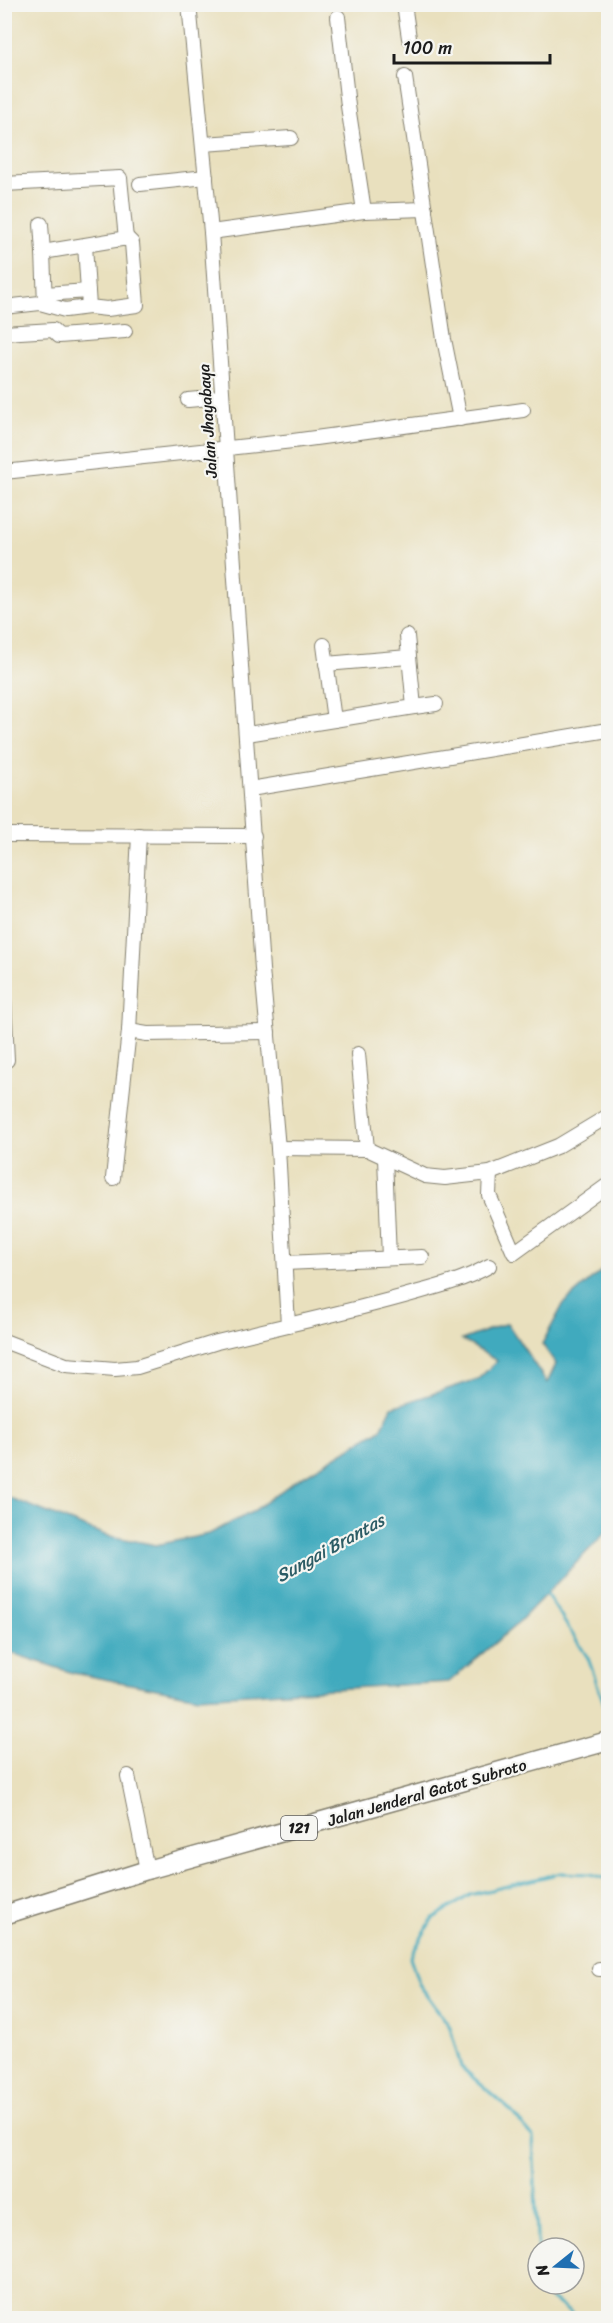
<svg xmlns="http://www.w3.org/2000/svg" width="613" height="2323" viewBox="0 0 613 2323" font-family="Sriracha,sans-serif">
<rect width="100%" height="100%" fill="#f6f6f2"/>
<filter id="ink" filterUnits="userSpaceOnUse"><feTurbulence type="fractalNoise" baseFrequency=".0167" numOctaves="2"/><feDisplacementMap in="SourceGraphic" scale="12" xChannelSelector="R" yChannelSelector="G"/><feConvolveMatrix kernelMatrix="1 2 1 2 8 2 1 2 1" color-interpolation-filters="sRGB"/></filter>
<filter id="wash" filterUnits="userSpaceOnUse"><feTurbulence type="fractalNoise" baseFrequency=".008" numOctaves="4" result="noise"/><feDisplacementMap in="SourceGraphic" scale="24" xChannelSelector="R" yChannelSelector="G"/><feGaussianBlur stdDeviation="1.35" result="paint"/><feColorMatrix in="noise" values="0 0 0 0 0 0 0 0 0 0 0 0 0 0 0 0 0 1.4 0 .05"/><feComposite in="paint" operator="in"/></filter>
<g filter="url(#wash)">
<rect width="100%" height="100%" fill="#e9e0be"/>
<path fill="#3faabe" stroke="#2e636d" stroke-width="1.5" d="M 608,1265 L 608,1530 L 517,1624 L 449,1682 L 198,1697 L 73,1673 L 5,1651 L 5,1496 L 105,1535 L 156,1545 L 209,1534 L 252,1512 L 295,1481 L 381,1429 L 392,1407 L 478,1379 L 497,1361 L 462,1340 L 507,1323 L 547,1383 L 556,1364 L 542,1344 L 564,1303 Z"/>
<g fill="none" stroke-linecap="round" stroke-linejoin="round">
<g stroke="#3faabe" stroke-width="3">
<path d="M 545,1592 L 588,1658 L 608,1715"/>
<path d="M 538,2262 L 533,2137 L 510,2110 L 461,2067 L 450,2027 L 419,1984 L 410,1958 L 432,1919 L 470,1895 L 561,1873 L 591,1874 L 608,1879"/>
<path d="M 540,2284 L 541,2291 L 577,2318"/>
</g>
</g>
</g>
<g filter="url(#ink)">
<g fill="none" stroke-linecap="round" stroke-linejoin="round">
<g stroke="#827e6d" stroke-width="16">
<g id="minor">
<path d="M 404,4 L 409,38"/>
<path d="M 338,17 L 348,106 L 364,211"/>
<path d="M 405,77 L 444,339 L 460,419"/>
<path d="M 203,144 L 291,138"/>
<path d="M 4,184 L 120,178 L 126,239"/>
<path d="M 140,184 L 206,177"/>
<path d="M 41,224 L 43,252"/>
<path d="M 211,232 L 364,211 L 425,209"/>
<path d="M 45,294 L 88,291"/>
<path d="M 45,304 L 43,252 L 127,238 L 132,243 L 137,305 L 107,309 L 89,307 L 85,245"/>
<path d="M 4,307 L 40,303 L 65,310 L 89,307"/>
<path d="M 4,333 L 53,330 L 59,336 L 125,331"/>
<path d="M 188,400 L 221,397"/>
<path d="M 4,472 L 293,441 L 523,410"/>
<path d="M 324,645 L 334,720 L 414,707 L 407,636"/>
<path d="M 326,664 L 408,657"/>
<path d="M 414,707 L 436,704"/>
<path d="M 247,734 L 334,720"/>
<path d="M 250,789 L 608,730"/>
<path d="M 4,835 L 254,836"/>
<path d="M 4,998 L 7,1060"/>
<path d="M 129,1031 L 139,835"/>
<path d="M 358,1054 L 367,1149"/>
<path d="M 278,1148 L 367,1149 L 425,1176 L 445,1178 L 490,1173 L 558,1146 L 608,1116"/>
<path d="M 385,1158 L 389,1258"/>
<path d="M 490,1173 L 489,1195 L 514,1253 L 608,1185"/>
<path d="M 113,1178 L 129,1031 L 147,1034 L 268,1032"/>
<path d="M 285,1263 L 422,1257"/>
<path d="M 288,1325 C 331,1315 373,1305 415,1293 C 441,1286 466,1279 489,1266"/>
<path d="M 4,1341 L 66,1365 L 115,1369 L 137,1367 L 217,1342 L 288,1325 L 278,1148 L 262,969 L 211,232 L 189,4"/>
<path d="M 128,1776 L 147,1870"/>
<path d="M 599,1969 L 608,1969"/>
</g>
</g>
<g stroke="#827e6d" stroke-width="21">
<path id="major" d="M 4,1915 L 147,1870 L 608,1741"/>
</g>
<use href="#minor" stroke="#fff" stroke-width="14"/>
<use href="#major" stroke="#fff" stroke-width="18"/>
</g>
</g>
<g text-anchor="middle" stroke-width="4.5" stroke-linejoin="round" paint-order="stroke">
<rect fill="#f6f6f2" stroke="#5d5d5c" stroke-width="1.5" x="281" y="1816" width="36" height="24" rx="4.5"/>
<g font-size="15" font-weight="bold" fill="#1c1c1c">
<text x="299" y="1833">121</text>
</g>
<g font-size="16" fill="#1c1c1c" stroke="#f6f6f2">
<text transform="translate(207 421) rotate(-94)" y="6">Jalan Jhayabaya</text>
<text transform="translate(427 1792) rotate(-16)" y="6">Jalan Jenderal Gatot Subroto</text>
</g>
<g font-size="18" font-style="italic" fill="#2c5c65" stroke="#f6f6f2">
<text transform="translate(330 1548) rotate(-29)" y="6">Sungai Brantas</text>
</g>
</g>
<rect width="613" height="2323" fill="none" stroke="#f6f6f2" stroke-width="24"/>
<g transform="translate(556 2266) rotate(252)"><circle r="28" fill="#f6f6f2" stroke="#9f9f9c" stroke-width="1.5"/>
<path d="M0-4.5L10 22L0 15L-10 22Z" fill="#1f6fb2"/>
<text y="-9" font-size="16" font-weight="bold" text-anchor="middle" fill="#1c1c1c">N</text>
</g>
<path d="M394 54v9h156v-9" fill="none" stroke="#1c1c1c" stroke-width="3"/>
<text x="403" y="54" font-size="18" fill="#1c1c1c" stroke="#f6f6f2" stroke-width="4.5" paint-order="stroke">100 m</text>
</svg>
